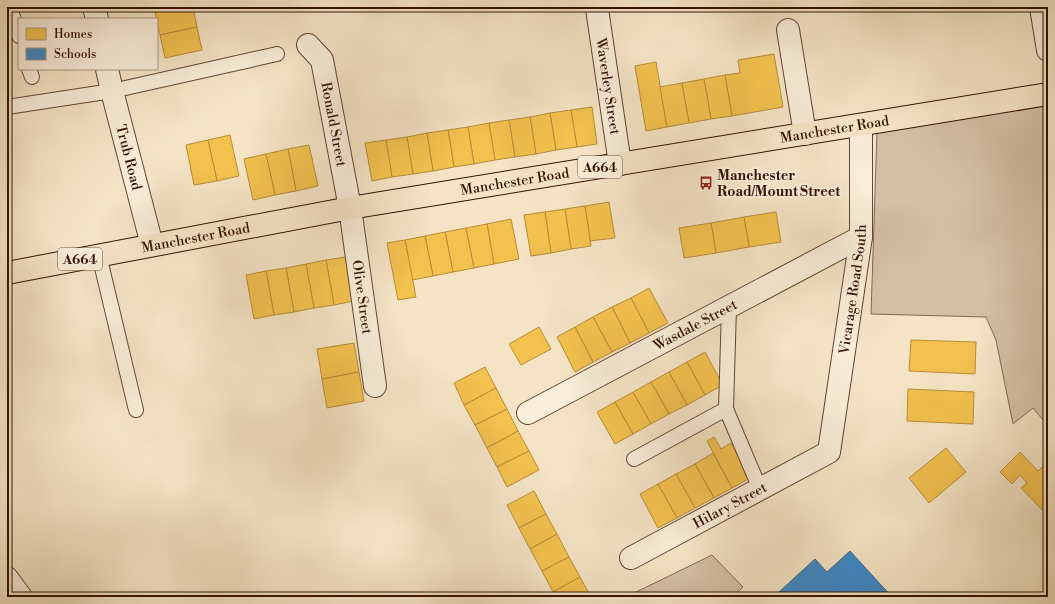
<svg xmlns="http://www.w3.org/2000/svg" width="1055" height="604" viewBox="0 0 1055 604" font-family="'Libre Bodoni',serif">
<rect width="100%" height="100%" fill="#f4e4c5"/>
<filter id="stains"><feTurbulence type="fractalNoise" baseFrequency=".005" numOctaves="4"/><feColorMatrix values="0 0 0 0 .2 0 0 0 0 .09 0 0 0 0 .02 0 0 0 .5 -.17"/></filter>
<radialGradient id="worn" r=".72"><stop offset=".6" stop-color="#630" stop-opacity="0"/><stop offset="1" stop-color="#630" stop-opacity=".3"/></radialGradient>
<g fill="#d3c0a4" stroke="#836953">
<path d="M 1048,104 L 1048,426 L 1033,408 L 1013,424 L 996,340 L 986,317 L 871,314 L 877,132 Z"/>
<path d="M 712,555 L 743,587 L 732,597 L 626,597 Z"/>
</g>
<g fill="#f2c14e" stroke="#b98c37">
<path d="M 180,7 L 193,7 L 197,27 L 160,35 L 155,12 Z"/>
<path d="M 197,27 L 202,50 L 165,58 L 160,35 Z"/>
<path d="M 774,54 L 783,107 L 732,116 L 725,75 L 740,73 L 738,60 Z"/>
<path d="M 656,62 L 667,127 L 646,131 L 635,66 Z"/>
<path d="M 725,75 L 732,116 L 711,119 L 704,79 Z"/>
<path d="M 704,79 L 711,119 L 689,123 L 682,83 Z"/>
<path d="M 682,83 L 689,123 L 667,127 L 660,87 Z"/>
<path d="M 592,107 L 597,144 L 577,147 L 571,110 Z"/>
<path d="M 571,110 L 577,147 L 556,150 L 550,113 Z"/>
<path d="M 550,113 L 556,150 L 536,154 L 530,117 Z"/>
<path d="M 530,117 L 536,154 L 515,157 L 509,120 Z"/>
<path d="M 509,120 L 515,157 L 495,160 L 489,123 Z"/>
<path d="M 489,123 L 495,160 L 474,164 L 468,127 Z"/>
<path d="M 468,127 L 474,164 L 454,167 L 448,130 Z"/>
<path d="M 448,130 L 454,167 L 433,171 L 427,133 Z"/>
<path d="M 427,133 L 433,171 L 413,174 L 407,137 Z"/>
<path d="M 230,135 L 239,176 L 217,181 L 208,140 Z"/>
<path d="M 407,137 L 413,174 L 392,177 L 386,140 Z"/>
<path d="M 208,140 L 217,181 L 194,185 L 186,145 Z"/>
<path d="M 386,140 L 392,177 L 372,181 L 365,143 Z"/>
<path d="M 309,145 L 318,186 L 296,191 L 288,149 Z"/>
<path d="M 288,149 L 296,191 L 275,195 L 266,154 Z"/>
<path d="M 266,154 L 275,195 L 253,200 L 244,159 Z"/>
<path d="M 609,202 L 615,238 L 590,241 L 585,206 Z"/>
<path d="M 585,206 L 591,246 L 571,249 L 565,209 Z"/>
<path d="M 565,209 L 571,249 L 551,253 L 545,212 Z"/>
<path d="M 545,212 L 551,253 L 531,256 L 524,215 Z"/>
<path d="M 776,212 L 781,242 L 749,247 L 744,217 Z"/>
<path d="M 744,217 L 749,247 L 716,253 L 711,223 Z"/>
<path d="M 511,219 L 519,259 L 494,264 L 487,224 Z"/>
<path d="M 711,223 L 716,253 L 684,258 L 679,228 Z"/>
<path d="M 487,224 L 494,264 L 474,268 L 466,228 Z"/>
<path d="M 466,228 L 474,268 L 453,272 L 445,232 Z"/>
<path d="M 445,232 L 453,272 L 433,276 L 425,236 Z"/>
<path d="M 425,236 L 433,276 L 412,280 L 405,240 Z"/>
<path d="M 405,240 L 416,297 L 398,300 L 387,243 Z"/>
<path d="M 346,257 L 354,301 L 334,305 L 326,260 Z"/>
<path d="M 326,260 L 334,305 L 314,308 L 306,264 Z"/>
<path d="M 306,264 L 314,308 L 294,312 L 286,268 Z"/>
<path d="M 286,268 L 294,312 L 274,315 L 266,271 Z"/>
<path d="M 266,271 L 274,315 L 254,319 L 246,275 Z"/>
<path d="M 649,288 L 668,323 L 649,333 L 631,298 Z"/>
<path d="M 631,298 L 649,333 L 630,343 L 612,307 Z"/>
<path d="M 612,307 L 630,343 L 612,352 L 593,317 Z"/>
<path d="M 593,317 L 612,352 L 593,362 L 575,327 Z"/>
<path d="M 539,327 L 551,349 L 521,365 L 509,344 Z"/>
<path d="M 575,327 L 593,362 L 575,372 L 557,337 Z"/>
<path d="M 911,340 L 976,342 L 975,374 L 909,371 Z"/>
<path d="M 354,343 L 359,372 L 322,379 L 317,349 Z"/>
<path d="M 705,352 L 723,385 L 705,395 L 687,362 Z"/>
<path d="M 687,362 L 705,395 L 687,405 L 669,372 Z"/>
<path d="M 485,367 L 496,388 L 464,405 L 454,383 Z"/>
<path d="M 359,372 L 364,401 L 327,408 L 322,379 Z"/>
<path d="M 669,372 L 687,405 L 669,414 L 651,382 Z"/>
<path d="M 651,382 L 669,414 L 651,424 L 633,392 Z"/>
<path d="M 496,388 L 507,409 L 475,425 L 464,405 Z"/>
<path d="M 908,389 L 974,392 L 973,424 L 907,421 Z"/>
<path d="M 633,392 L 651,424 L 633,434 L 615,402 Z"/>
<path d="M 615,402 L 633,434 L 615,444 L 597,412 Z"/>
<path d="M 507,409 L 518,431 L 487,448 L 475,425 Z"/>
<path d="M 518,431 L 529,451 L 497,467 L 487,448 Z"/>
<path d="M 714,437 L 721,449 L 731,443 L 750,478 L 732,488 L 707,441 Z"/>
<path d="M 946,448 L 966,472 L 929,503 L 909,478 Z"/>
<path d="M 529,451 L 539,470 L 507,487 L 497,467 Z"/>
<path d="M 1020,452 L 1038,471 L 1047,463 L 1048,465 L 1048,516 L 1021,488 L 1027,483 L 1020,475 L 1012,484 L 1000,472 Z"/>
<path d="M 713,453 L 732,488 L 714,498 L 695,464 Z"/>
<path d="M 695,464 L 714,498 L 695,508 L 676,474 Z"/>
<path d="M 676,474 L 695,508 L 677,518 L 658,484 Z"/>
<path d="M 658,484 L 677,518 L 658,528 L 640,494 Z"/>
<path d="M 534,491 L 546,514 L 519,528 L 507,505 Z"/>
<path d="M 546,514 L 557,534 L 530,549 L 519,528 Z"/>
<path d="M 557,534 L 569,557 L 542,571 L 530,549 Z"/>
<path d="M 569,557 L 580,577 L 553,592 L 542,571 Z"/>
<path d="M 580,577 L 591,597 L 556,597 L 553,592 Z"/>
</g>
<path fill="#3f88c5" stroke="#3b658a" d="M 850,551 L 892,597 L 781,597 L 778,593 L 815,559 L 827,572 Z"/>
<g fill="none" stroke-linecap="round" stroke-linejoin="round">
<g stroke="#634633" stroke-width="16">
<g id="service">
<path d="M 10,7 L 19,36"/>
<path d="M 29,69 L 32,77"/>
<path d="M 7,107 L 112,91 L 277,54"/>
<path d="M 99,255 L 136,410"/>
<path d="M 726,409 L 760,489"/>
<path d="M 634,459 L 726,409 L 729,307"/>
</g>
</g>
<g stroke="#634633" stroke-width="24">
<g id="minor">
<path d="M 94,7 L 97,19"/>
<path d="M 1041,7 L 1048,50"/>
<path id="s1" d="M 597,9 L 620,164"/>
<path d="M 788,30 L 805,134"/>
<path id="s2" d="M 308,45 L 322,60 L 350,208 L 375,386"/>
<path id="s3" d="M 107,69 L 112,91 L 152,245"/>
<path id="s4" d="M 528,413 L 861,237"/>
<path id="s5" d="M 631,558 L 829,452 L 861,237 L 861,125"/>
<path d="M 7,578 L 21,597"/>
</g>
</g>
<g stroke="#331202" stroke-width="24">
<g id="primary">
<path id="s6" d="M 7,273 L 350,208 L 1048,94"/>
</g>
</g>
<use href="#service" stroke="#f8edd9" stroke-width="14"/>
<use href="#minor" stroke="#f8edd9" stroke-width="22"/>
<use href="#primary" stroke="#f4e4c5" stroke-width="22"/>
</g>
<defs>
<g id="bus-bare" transform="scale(1.08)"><path d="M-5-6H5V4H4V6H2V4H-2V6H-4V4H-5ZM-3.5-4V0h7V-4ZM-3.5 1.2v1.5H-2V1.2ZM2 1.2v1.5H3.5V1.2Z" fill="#8f2418" stroke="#f8edd9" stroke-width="2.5" paint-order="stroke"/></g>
</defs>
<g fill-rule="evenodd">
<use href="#bus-bare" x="706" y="183"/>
</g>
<g text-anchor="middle" stroke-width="4" stroke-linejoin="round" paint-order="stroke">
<g fill="#f8edd9" stroke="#6e5442" stroke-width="1">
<rect x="578" y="156" width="44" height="22" rx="3"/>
<rect x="58" y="248" width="44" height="22" rx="3"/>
</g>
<g font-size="13" font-weight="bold" fill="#331202">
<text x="600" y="172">A664</text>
<text x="80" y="264">A664</text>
</g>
<g font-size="14" fill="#331202" stroke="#f8edd9">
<text dy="5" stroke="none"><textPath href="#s1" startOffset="78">Waverley Street</textPath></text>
<text dy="5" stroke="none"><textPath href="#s2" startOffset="86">Ronald Street</textPath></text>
<text dy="5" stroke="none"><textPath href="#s6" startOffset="840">Manchester Road</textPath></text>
<text dy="5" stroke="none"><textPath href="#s3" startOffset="91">Trub Road</textPath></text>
<text dy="5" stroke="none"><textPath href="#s6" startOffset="516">Manchester Road</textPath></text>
<text dy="5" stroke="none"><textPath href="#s6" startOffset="192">Manchester Road</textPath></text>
<text dy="5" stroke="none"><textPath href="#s5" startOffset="389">Vicarage Road South</textPath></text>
<text dy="5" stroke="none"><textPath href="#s2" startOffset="261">Olive Street</textPath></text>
<text dy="5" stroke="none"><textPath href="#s4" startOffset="189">Wasdale Street</textPath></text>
<text dy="5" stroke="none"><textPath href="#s5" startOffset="112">Hilary Street</textPath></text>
</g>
<g font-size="14" font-weight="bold" fill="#331202" stroke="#f8edd9" text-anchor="start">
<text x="717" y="180">Manchester<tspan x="717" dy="16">Road/Mount Street</tspan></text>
</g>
</g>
<rect width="1055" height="604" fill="none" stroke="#f4e4c5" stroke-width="24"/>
<rect x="8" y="8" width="1039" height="588" fill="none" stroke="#331202" stroke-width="2"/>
<rect x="12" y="12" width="1031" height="580" fill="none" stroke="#331202"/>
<rect x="18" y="18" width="140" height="52" fill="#f8edd9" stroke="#a99583"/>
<rect x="26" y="28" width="20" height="12" fill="#f2c14e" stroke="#a99583"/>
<text x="54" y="38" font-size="12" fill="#331202">Homes</text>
<rect x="26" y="48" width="20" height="12" fill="#3f88c5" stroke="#a99583"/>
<text x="54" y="58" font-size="12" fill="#331202">Schools</text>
<rect width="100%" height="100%" filter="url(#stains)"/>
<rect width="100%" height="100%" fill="url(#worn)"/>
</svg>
